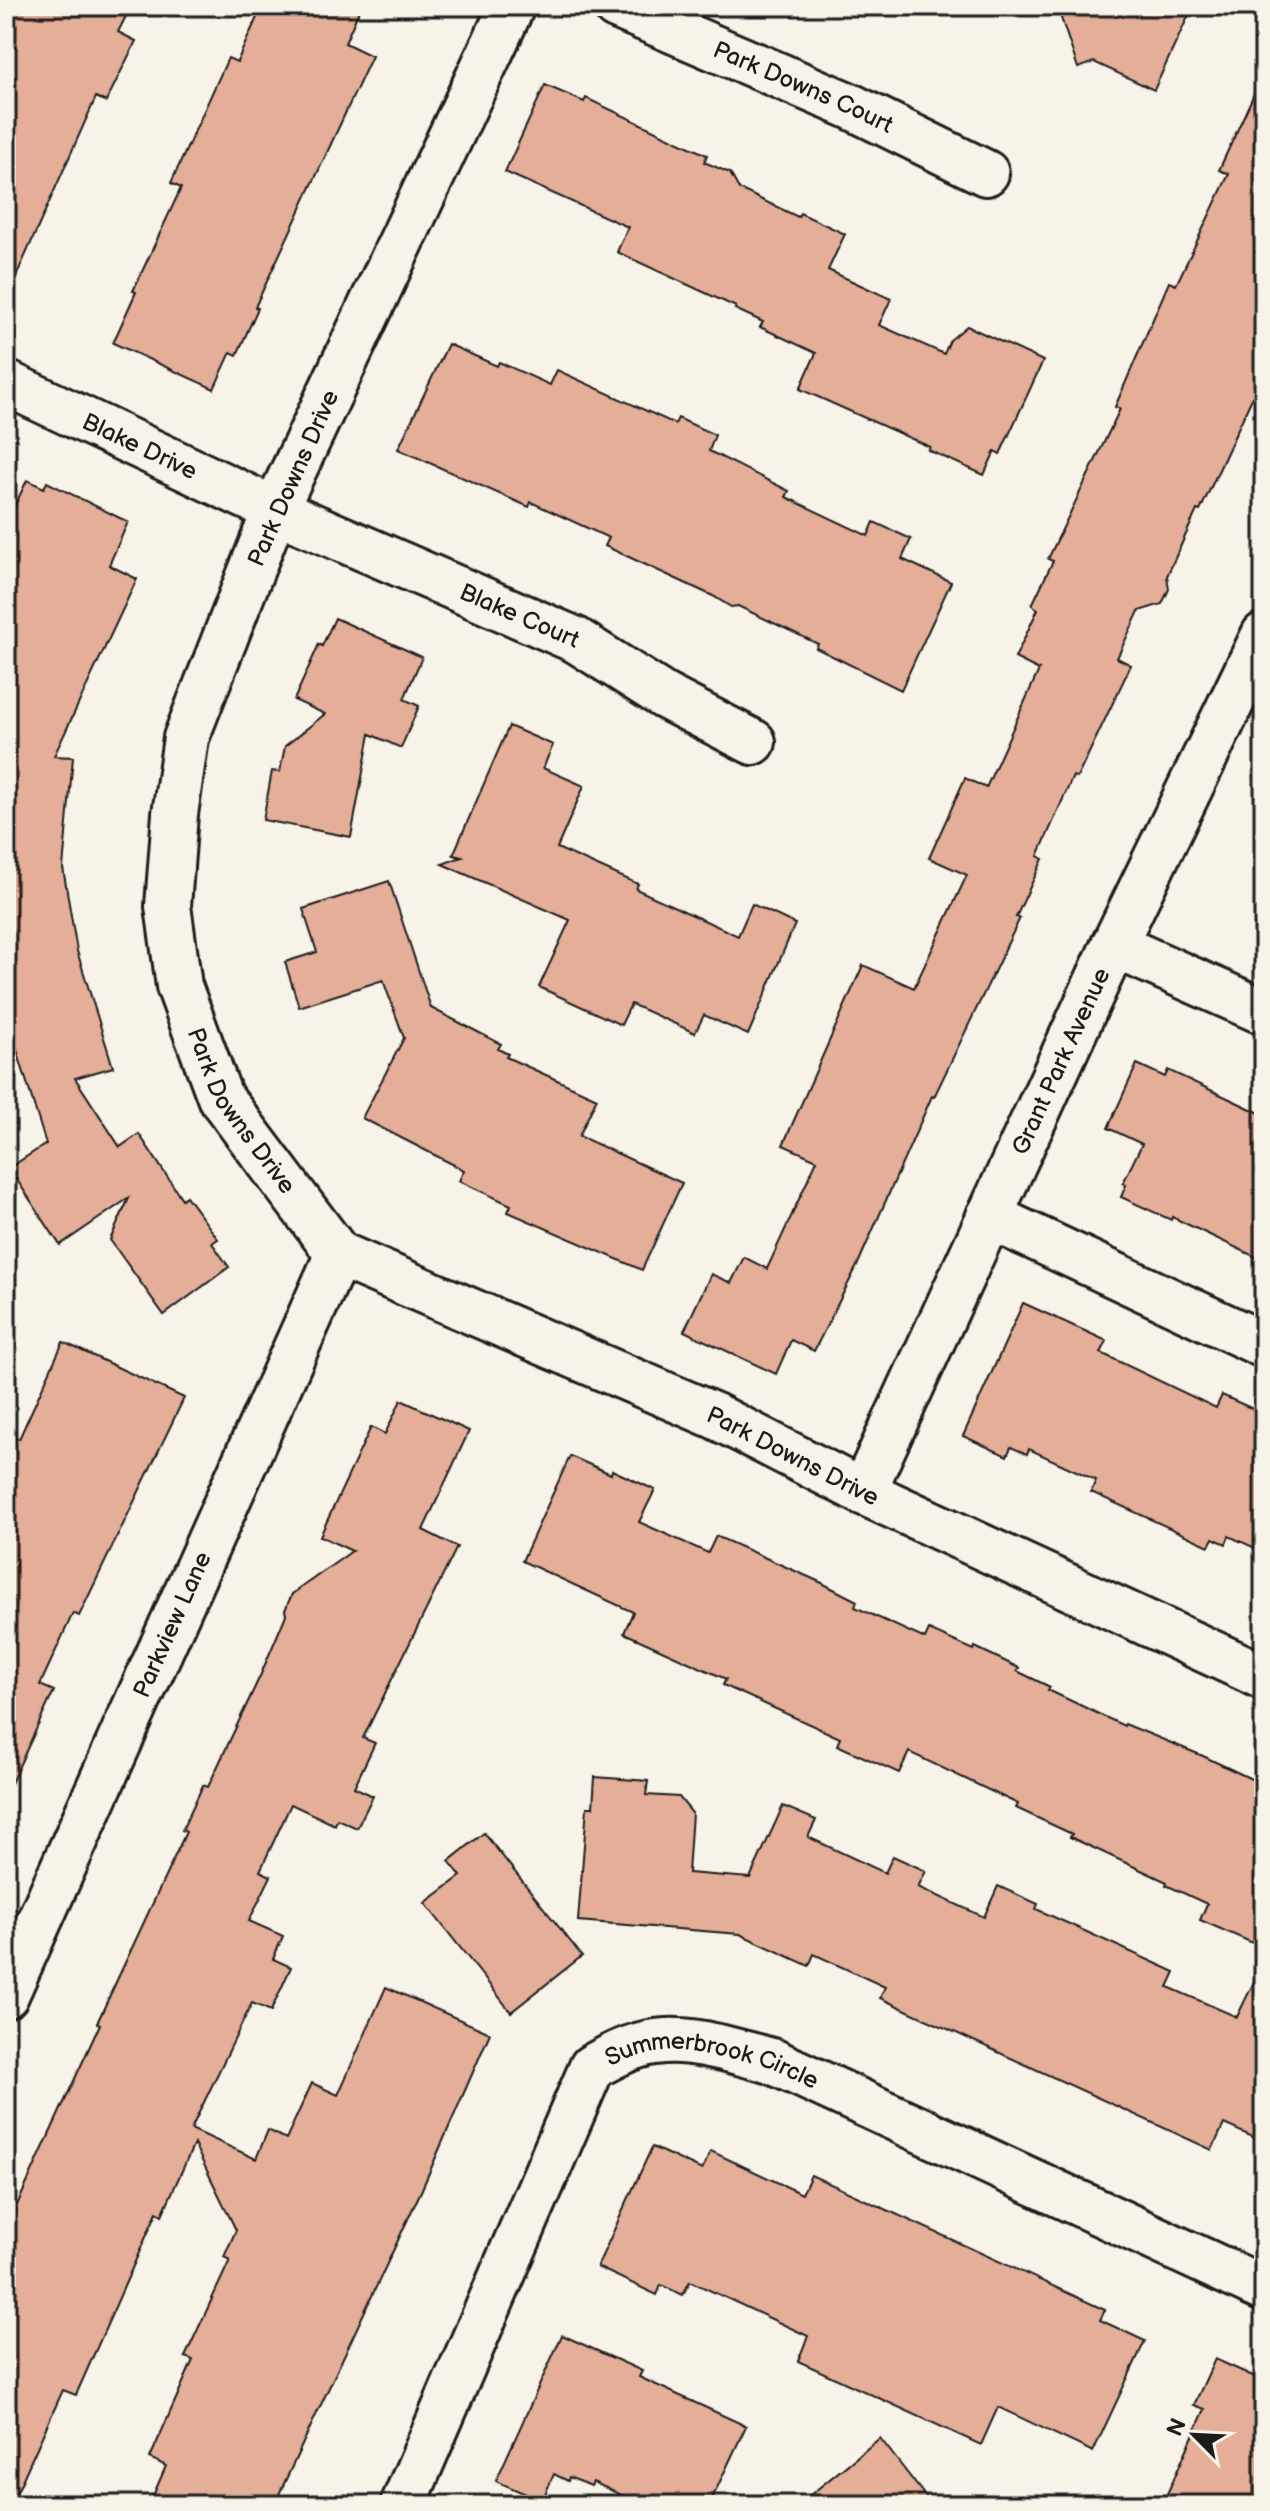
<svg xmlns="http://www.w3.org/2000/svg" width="1270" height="2511" viewBox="0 0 1270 2511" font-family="'Balsamiq Sans',sans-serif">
<rect width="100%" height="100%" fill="#f7f3e8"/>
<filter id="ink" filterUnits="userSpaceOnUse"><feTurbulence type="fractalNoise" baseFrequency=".0125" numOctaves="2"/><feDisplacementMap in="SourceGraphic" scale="16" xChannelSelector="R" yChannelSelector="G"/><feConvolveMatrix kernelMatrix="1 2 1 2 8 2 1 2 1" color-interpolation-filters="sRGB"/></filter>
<g filter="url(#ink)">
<g fill="#e4ae99" stroke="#1c1c1c" stroke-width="2">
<path d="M 6,6 L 131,6 L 118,32 L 136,41 L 106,102 L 96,97 L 6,299 Z"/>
<path d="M 262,6 L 361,6 L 345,43 L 372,56 L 255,307 L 258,308 L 237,355 L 231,352 L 214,389 L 113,343 L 136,292 L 133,291 L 181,188 L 171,183 L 228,58 L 237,62 Z"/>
<path d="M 1057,6 L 1193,6 L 1154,90 L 1094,62 L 1078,68 Z"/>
<path d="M 1264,72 L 1264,372 L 1200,511 L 1197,510 L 1167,576 L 1169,589 L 1162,604 L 1139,611 L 1117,658 L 1131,665 L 1077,778 L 1073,776 L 1038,856 L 1043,859 L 1016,917 L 1020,918 L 934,1097 L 932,1096 L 857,1266 L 814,1351 L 791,1340 L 776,1374 L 684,1331 L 711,1274 L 731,1283 L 744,1257 L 767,1269 L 817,1160 L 783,1145 L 863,965 L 914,988 L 967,875 L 929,858 L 965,778 L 986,788 L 1039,670 L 1015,658 L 1038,609 L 1032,605 L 1053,561 L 1048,559 L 1120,409 L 1115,407 L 1169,282 L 1176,285 L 1229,174 L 1219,170 Z"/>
<path d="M 545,85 L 584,102 L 586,98 L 707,155 L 704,162 L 730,173 L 739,189 L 798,217 L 800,213 L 845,234 L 828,270 L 891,299 L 879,325 L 944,354 L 950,340 L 967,326 L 1043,361 L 1000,454 L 995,451 L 984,475 L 928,450 L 930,447 L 800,389 L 816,353 L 760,327 L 763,322 L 735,309 L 736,307 L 617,252 L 628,227 L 505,172 Z"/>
<path d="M 448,344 L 497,366 L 499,362 L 550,385 L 557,370 L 675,424 L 678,418 L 715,435 L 709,451 L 789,491 L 786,497 L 868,536 L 874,522 L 911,539 L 902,559 L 951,582 L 901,690 L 816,648 L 818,644 L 738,606 L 731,607 L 713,596 L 605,546 L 609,538 L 531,502 L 529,507 L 398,449 Z"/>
<path d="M 27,480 L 44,488 L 47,482 L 128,522 L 109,565 L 137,579 L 54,756 L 73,757 L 63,868 L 77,951 L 113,1067 L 75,1078 L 120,1147 L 139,1134 L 182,1199 L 186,1196 L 218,1239 L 212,1243 L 229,1267 L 164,1315 L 110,1240 L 129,1198 L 60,1245 L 9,1168 L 46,1144 L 6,1015 L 6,524 Z"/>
<path d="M 335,618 L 422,657 L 404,699 L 419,706 L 401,748 L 370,734 L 351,837 L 263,820 L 272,771 L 280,772 L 285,746 L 325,714 L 294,700 L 319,644 L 322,646 Z"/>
<path d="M 509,726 L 553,745 L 543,768 L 584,786 L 557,848 L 638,884 L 636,889 L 738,936 L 752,904 L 795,924 L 748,1035 L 704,1015 L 695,1033 L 631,1004 L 621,1025 L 539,987 L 570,920 L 442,864 L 462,857 L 453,855 Z"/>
<path d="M 389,881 L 431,1008 L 501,1044 L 498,1049 L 508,1054 L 506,1057 L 597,1098 L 579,1136 L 682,1183 L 642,1270 L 508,1212 L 511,1205 L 459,1181 L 464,1170 L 362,1118 L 404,1038 L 383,980 L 299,1007 L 285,962 L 317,952 L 303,909 Z"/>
<path d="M 1137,1064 L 1165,1077 L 1168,1070 L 1264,1115 L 1264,1261 L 1172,1217 L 1171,1220 L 1121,1197 L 1126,1185 L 1123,1183 L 1142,1144 L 1108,1128 Z"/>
<path d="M 1023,1303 L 1107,1341 L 1101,1353 L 1216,1408 L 1222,1395 L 1264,1414 L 1264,1529 L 1255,1548 L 1229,1536 L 1226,1544 L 1213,1538 L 1209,1546 L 1091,1492 L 1096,1480 L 1029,1449 L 1027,1454 L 1011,1447 L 1007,1456 L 963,1436 Z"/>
<path d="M 63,1342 L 184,1398 L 79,1616 L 73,1613 L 40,1685 L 54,1691 L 6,1794 L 6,1433 L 19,1439 Z"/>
<path d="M 401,1400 L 469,1431 L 423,1530 L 457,1547 L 363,1738 L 375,1743 L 354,1787 L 373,1796 L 357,1828 L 337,1819 L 335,1825 L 291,1804 L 260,1871 L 271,1876 L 249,1921 L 283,1936 L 273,1959 L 291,1967 L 271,2011 L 252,2003 L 191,2129 L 256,2159 L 268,2130 L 286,2139 L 312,2083 L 338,2095 L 386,1987 L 490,2033 L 422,2189 L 274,2505 L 149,2505 L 166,2466 L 150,2458 L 193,2360 L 185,2357 L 230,2260 L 224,2257 L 236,2230 L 194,2144 L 162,2215 L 157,2212 L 76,2395 L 63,2390 L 11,2505 L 6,2505 L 6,2229 L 100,2024 L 97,2023 L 186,1832 L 182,1830 L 203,1785 L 208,1787 L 261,1674 L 286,1615 L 285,1610 L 292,1594 L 352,1551 L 320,1536 L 371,1427 L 385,1434 Z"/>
<path d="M 570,1456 L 611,1474 L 612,1470 L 655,1490 L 639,1522 L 708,1553 L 716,1536 L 820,1582 L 857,1601 L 855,1607 L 925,1639 L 929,1630 L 974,1650 L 975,1647 L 1019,1668 L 1017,1671 L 1050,1687 L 1048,1690 L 1124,1726 L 1125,1724 L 1203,1756 L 1264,1785 L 1264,1948 L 1200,1920 L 1207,1904 L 1166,1885 L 1167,1882 L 1070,1837 L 1072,1834 L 1016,1808 L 1018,1804 L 909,1752 L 899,1773 L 837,1745 L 840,1738 L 723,1685 L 726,1679 L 624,1633 L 633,1612 L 522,1561 Z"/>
<path d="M 595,1777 L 648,1781 L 646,1795 L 679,1797 L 692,1813 L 688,1873 L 750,1878 L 783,1806 L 816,1820 L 808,1837 L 885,1873 L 893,1856 L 926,1871 L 918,1887 L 984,1917 L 998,1886 L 1038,1904 L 1036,1909 L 1175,1972 L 1168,1987 L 1237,2017 L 1264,1961 L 1264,2142 L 1224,2124 L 1212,2150 L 880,1998 L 885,1987 L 814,1954 L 809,1966 L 740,1934 L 578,1921 L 587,1807 L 593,1807 Z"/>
<path d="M 484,1833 L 582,1956 L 511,2012 L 425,1903 L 461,1876 L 449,1861 Z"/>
<path d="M 652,2147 L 702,2170 L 711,2151 L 802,2194 L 811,2175 L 1105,2310 L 1100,2320 L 1145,2341 L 1093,2452 L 998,2407 L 981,2445 L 798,2361 L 808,2336 L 690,2281 L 683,2295 L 661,2285 L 657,2295 L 597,2267 Z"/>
<path d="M 562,2335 L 642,2371 L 639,2377 L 746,2426 L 709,2505 L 643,2505 L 593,2482 L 591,2486 L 569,2477 L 568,2481 L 554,2474 L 542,2501 L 496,2481 Z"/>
<path d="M 1215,2359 L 1264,2381 L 1264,2505 L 1162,2505 L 1205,2409 L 1194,2405 Z"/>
<path d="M 880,2438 L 932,2505 L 798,2505 Z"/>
</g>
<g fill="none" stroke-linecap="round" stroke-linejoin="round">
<g stroke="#1c1c1c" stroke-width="50">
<g id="minor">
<path id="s1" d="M 512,6 L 275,510 L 186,738 L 175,814 L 168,906 L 179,986 L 220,1097 L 338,1254 L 715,1416 L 863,1492 L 1264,1677"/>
<path id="s2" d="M 616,6 L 850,106 L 986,173"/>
<path id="s3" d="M 6,383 L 275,510 L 576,640 L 664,696 L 753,742"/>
<path d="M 1114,945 L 1264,1012"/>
<path d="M 989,1216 L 1264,1345"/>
<path id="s4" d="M 863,1492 L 1114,945 L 1264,635"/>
<path id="s5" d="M 6,1995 L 338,1254"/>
<path id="s6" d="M 403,2505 L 592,2067 C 612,2056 632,2045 655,2042 C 692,2036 736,2052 772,2061 L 1264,2289"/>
</g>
</g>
<use href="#minor" stroke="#f7f3e8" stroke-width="44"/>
</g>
</g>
<g text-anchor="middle" stroke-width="6" stroke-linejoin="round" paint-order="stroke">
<g font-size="24" fill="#1c1c1c" stroke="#f7f3e8">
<text dy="8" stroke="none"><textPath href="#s2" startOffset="204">Park Downs Court</textPath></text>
<text dy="8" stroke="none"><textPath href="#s3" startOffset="148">Blake Drive</textPath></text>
<text transform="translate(293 478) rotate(-66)" y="8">Park Downs Drive</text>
<text dy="8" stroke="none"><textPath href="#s3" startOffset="564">Blake Court</textPath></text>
<text dy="8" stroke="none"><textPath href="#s4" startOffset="474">Grant Park Avenue</textPath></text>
<text dy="8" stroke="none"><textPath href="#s1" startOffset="1192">Park Downs Drive</textPath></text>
<text dy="8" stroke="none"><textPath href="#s1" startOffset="1864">Park Downs Drive</textPath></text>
<text dy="8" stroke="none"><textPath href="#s5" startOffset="406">Parkview Lane</textPath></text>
<text dy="8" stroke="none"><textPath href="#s6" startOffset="604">Summerbrook Circle</textPath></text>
</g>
</g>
<rect width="1270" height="2511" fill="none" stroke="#f7f3e8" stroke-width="32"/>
<rect x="16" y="16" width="1238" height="2479" fill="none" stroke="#1c1c1c" stroke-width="3" filter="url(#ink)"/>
<g transform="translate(1194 2435) rotate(294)" stroke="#f7f3e8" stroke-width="6" paint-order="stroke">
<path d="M0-6L14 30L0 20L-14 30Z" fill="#1c1c1c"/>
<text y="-12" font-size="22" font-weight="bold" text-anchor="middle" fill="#1c1c1c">N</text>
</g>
</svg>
